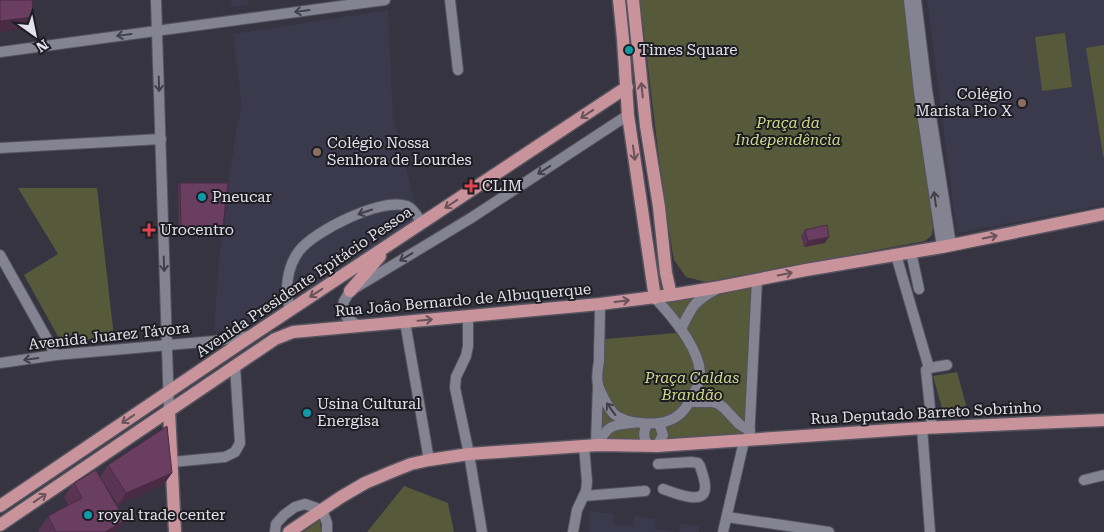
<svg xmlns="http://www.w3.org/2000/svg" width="1104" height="532" viewBox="0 0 1104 532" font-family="'Roboto Serif',serif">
<rect width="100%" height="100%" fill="#353440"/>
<g fill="#3b394c">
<path d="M 231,0 L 248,0 L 249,5 L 231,7 Z"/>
<path d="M 927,0 L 1104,0 L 1104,205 L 957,233 Z"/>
<path d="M 388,10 L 393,117 L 419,218 L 250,328 L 233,332 L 214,331 L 220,248 L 224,229 L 229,178 L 237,126 L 242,106 L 233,34 Z"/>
<path d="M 590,511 L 614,514 L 613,524 L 632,526 L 634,516 L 656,519 L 655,529 L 679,532 L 680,524 L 699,526 L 699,532 L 588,532 Z"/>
</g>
<g fill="#565a3b">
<path d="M 640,0 L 906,0 L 933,227 L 932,235 L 925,241 L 706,282 L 686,277 L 674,260 L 665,208 Z"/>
<path d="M 1065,33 L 1072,87 L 1042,91 L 1035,37 Z"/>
<path d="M 1104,45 L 1104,156 L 1103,156 L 1086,48 Z"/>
<path d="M 18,188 L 97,188 L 114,337 L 61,342 L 24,275 L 58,254 Z"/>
<path d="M 751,286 L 749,440 L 598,445 L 605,339 L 676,333 L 666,302 Z"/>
<path d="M 957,372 L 969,416 L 945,419 L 933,376 Z"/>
<path d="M 404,486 L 448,503 L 454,532 L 367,532 Z"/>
<path d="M 320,520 L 321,532 L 303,532 Z"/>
</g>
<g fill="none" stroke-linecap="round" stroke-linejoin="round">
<g stroke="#54535e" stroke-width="12">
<g id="minor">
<path d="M 156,0 L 169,411"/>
<path d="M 450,0 L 458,70"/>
<path d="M 909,0 L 919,92 L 942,247"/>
<path d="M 916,0 L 927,90 L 951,245"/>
<path d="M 0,52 L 385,0"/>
<path d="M 0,148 L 161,139"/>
<path d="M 911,252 L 919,289"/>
<path d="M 0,255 L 56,355"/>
<path d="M 896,255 L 929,368"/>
<path d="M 600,304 C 600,323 599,342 599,361 C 598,368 596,377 598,384 C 599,391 610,410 614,414 C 627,425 662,427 676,417 C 684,412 690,402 694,393 C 698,386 700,380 700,372 C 698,347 671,315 655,298"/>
<path d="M 290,310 C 284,291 287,267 299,251 C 314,231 382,197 407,206 C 414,209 418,217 422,223"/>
<path d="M 468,317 L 468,346 L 466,356 L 456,377 L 455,388 L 469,454 L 482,532"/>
<path d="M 405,322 L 429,460"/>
<path d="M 359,326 L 348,319 L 342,310 L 344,301 L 350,291 L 471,218 L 628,115"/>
<path d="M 681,329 C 692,307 693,302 715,290"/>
<path d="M 0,363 L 56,355 L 214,341 L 250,336"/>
<path d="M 690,402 L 712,402 L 719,404 L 724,408 L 739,424 L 750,431"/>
<path d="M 647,424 C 643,433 643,438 649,446"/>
<path d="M 932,427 L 926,370 L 929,368 L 947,365"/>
<path d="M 922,428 L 930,532"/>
<path d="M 749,440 L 757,280"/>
<path d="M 596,445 L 598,386"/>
<path d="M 598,445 C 607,425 612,425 633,423"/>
<path d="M 657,446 L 663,435 L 659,423"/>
<path d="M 172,462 L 225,457 L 235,452 L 240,443 L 235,366"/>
<path d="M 658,464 L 691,462 L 698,463 L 700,466 C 702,473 706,482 705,489 C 704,506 672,492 663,489"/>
<path d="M 1084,480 L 1104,475"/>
<path d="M 584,496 L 645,491"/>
<path d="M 727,517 L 829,532"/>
<path d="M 275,532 L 276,524 L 284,515 L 295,507 L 305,504 L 322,510 L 327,523 L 327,532"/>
<path d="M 573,532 L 577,510 L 586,491 L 587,482 L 584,446"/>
<path d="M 723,532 L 744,441"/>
</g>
</g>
<g stroke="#54535e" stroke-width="15">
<g id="major">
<path d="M 619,0 L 623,39 L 628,115 L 655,298"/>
<path d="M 350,291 L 380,256"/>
<path d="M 671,295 L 720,287 L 806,270 L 942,247 L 1104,214"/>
<path d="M 169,411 L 175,532"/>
<path d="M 0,506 L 251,336 L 627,87"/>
<path d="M 0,525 L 275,339 L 293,332 L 600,304 L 671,295 L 666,273 L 659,207 L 646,126 L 633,0"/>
<path d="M 289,532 L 341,497 L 365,483 L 391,472 L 411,464 L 429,460 L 469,454 L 598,445 L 657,446 L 922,428 L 1104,420"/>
</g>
</g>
<use href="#minor" stroke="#848391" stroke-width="10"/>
<use href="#major" stroke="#c9939c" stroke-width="12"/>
</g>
<g fill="#5a3553">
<path d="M 180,183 L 223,226 L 221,229 L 179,230 L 178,186 Z"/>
<path d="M 805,230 L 825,243 L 804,247 L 801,236 Z"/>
<path d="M 108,465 L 172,473 L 164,484 L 118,505 L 100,477 Z"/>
<path d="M 74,483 L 125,520 L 117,532 L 39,532 L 38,531 L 48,516 L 68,505 L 64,497 Z"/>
</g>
<g fill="#4a2b44">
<path d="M 34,17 L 26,29 L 0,32 L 0,21 Z"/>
<path d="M 223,226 L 221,229 L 179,230 L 181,227 Z"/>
<path d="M 829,237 L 825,243 L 804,247 L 808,241 Z"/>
<path d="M 172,473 L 164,484 L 118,505 L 126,493 Z"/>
<path d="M 125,520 L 117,532 L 105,532 Z"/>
</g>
<g fill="#693e61" stroke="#4a2b44">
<path d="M 0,0 L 32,0 L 34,17 L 0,21 Z"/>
<path d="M 180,183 L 228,183 L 223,226 L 181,227 Z"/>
<path d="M 827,225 L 829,237 L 808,241 L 805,230 Z"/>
<path d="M 167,426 L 172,473 L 126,493 L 108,465 Z"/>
<path d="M 96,470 L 125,520 L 105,532 L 56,532 L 48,516 L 82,498 L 74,483 Z"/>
</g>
<defs><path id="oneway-shaft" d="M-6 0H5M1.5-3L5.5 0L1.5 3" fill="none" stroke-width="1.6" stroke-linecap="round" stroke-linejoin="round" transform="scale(1.25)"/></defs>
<g stroke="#414049">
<use href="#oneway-shaft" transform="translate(302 11) rotate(172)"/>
<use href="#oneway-shaft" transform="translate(124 35) rotate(172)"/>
<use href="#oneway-shaft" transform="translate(159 84) rotate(88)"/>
<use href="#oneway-shaft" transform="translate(544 170) rotate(147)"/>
<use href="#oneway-shaft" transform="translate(935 199) rotate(-98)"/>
<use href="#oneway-shaft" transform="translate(365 212) rotate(161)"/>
<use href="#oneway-shaft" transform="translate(406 257) rotate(149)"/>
<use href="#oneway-shaft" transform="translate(164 264) rotate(88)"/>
<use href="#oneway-shaft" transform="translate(31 359) rotate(172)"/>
<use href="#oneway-shaft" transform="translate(611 409) rotate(-126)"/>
</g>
<g stroke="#6a5259">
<use href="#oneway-shaft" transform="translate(642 90) rotate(-96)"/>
<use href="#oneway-shaft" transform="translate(587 114) rotate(146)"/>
<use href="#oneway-shaft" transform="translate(634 153) rotate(82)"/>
<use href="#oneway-shaft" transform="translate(451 204) rotate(146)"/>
<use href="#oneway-shaft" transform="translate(990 237) rotate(-12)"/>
<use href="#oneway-shaft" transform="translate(785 274) rotate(-11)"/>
<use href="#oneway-shaft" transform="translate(316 293) rotate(147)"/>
<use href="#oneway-shaft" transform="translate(622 301) rotate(-7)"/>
<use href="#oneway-shaft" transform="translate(425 320) rotate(-5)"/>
<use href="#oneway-shaft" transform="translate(128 419) rotate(146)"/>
<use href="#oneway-shaft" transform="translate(40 498) rotate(-34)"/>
</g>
<g fill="#0f9aa8" stroke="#1d1c22" stroke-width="2">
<circle cx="629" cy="50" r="5"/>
<circle cx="202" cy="197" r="5"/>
<circle cx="307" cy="413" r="5"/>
<circle cx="88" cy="515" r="5"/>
</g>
<g fill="#8d6e63" stroke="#1d1c22" stroke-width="2">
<circle cx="1022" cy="103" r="5"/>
<circle cx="317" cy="152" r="5"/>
</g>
<g fill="#e0444e" stroke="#1d1c22" stroke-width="2">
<path d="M468.5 178.5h5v5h5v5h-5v5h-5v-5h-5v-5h5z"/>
<path d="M146.5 222.5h5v5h5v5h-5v5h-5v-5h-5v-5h5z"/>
</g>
<g text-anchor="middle" stroke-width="4" stroke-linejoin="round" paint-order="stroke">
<g font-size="15" fill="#e3e2ea" stroke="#1d1c22" text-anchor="start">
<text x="639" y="55">Times Square</text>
<text x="1012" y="99" text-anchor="end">Colégio<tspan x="1012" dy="17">Marista Pio X</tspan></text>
<text x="327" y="148">Colégio Nossa<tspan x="327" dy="17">Senhora de Lourdes</tspan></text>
<text x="482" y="191">CLIM</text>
<text x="212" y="202">Pneucar</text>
<text x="160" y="235">Urocentro</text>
<text x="317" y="409">Usina Cultural<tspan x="317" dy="17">Energisa</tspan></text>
<text x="98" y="520">royal trade center</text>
</g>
<g font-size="15" font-style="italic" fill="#ceda86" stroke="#1d1c22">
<text x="788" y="128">Praça da<tspan x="788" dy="17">Independência</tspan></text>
<text x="692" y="383">Praça Caldas<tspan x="692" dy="17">Brandão</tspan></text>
</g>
<g font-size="15" fill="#e3e2ea" stroke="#1d1c22">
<text transform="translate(304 282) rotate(-34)" y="5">Avenida Presidente Epitácio Pessoa</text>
<text transform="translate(463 300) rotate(-5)" y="5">Rua João Bernardo de Albuquerque</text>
<text transform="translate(109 336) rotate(-6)" y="5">Avenida Juarez Távora</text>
<text transform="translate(926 413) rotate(-3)" y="5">Rua Deputado Barreto Sobrinho</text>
</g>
</g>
<g transform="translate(35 35) rotate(147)" stroke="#1d1c22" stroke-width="4" paint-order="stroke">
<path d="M0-4L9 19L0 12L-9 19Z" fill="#e3e2ea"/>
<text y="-8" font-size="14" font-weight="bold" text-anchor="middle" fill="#e3e2ea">N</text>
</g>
</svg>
